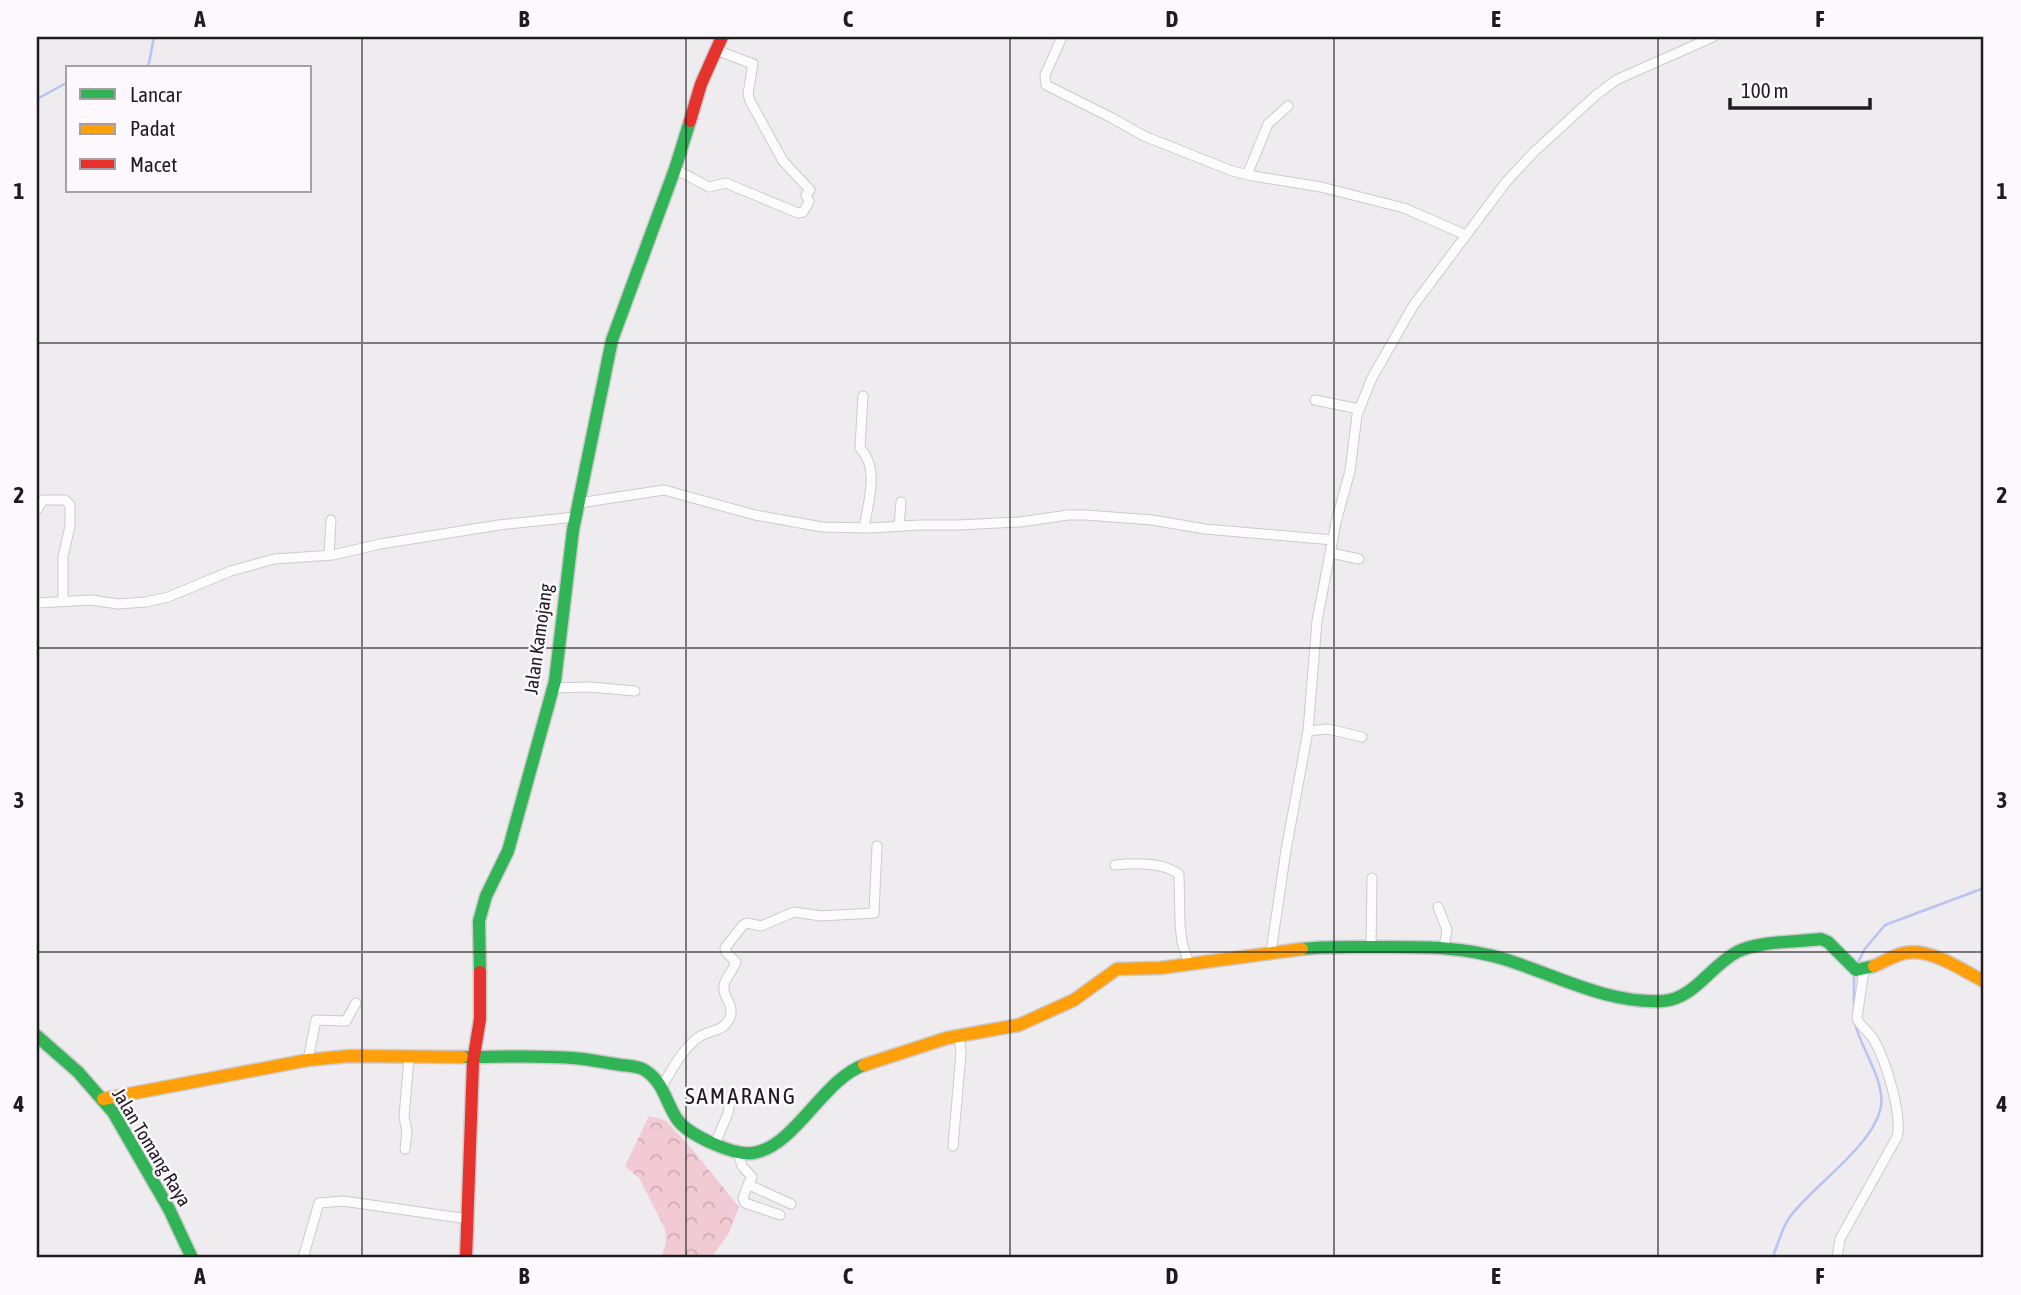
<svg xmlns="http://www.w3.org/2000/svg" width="2021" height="1295" viewBox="0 0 2021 1295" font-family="'Asap Condensed',sans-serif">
<defs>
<pattern id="forest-crowns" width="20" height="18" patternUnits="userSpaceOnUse" patternTransform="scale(1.75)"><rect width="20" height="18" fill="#f2cad4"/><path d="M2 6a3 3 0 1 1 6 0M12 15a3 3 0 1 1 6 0" fill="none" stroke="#cfadb6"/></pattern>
</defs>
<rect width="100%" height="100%" fill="#efecf0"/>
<path fill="url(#forest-crowns)" d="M 649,1116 L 665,1120 L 692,1149 L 739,1207 L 729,1233 L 711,1258 L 661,1258 L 666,1243 L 665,1229 L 639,1178 L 625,1166 Z"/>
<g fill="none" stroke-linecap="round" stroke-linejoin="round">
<g stroke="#b9c3f1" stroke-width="2.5">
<path d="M 148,68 L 154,37"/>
<path d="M 37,99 L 68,82"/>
<path d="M 1857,965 L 1864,950 L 1885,925 L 1984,888"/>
<path d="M 1854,1014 L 1854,975"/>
<path d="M 1775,1258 L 1774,1253 C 1779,1242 1782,1228 1789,1218 C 1813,1185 1874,1146 1881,1106 C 1885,1081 1861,1048 1855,1024"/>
</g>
<g stroke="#cdcace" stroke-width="11">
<g id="street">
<path d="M 1062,37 L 1045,75 L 1046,85 L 1112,118 L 1144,136 L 1232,171 L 1253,176 L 1321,187 L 1404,208 L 1466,235"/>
<path d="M 675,169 L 709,187 L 726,183 L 798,213 L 803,212 L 809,202 L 806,195 L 810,190 L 783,161 L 750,101 L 748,94 L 753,64 L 716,50"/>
<path d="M 1247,175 L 1268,124 L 1288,106"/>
<path d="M 863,396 L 860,448 C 880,469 868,502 864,528"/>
<path d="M 1315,400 L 1359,409"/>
<path d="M 579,503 L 664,490 L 755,515 L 822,527 L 870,528 L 920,525 L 958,525 L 1020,522 L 1068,515 L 1086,515 L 1152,520 L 1205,529 L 1333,540"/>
<path d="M 37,510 L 43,500 L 65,500 L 70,505 L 70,526 L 63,557 L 63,601"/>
<path d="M 899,526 L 901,502"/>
<path d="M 1331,553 L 1359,559"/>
<path d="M 329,555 L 331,520"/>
<path d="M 37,603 L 91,600 L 118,604 L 146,602 L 168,597 L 231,571 L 274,559 L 333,555 L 380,544 L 499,525 L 575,517"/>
<path d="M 553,688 L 590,687 L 635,691"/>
<path d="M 1308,731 L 1328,729 L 1362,737"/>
<path d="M 1115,865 C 1136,863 1162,862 1179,874 L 1180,924 L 1182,942 L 1189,964"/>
<path d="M 1438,907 L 1447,930 L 1444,947"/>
<path d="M 1371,947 L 1372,878"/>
<path d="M 1271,952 L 1286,850 L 1308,731 L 1317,621 L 1336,522 L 1350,471 L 1357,415 L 1372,378 L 1413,306 L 1506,182 L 1534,152 L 1595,96 L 1616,80 L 1713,37"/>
<path d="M 308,1060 L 316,1020 L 346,1021 L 356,1003"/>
<path d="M 662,1086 C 672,1070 682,1049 699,1037 C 710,1029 724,1033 730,1017 C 735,1004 722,998 724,986 C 725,977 734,970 736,962 L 726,952 L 725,948 L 743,925 L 747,923 L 761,926 L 794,912 L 821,916 L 874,913 L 877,846"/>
<path d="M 715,1144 L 728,1113 L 730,1102"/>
<path d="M 953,1146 L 961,1053 L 959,1035"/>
<path d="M 405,1149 L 407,1131 L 404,1117 L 409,1057"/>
<path d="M 738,1153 L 742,1166 L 752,1177 L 749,1185 L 791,1204"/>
<path d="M 749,1182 L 743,1198 L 745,1203 L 780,1215"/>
<path d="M 303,1258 L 319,1203 L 343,1201 L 468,1219"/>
<path d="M 1837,1258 L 1840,1239 L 1897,1137 C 1903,1115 1885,1059 1874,1040 C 1869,1031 1860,1027 1857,1018 L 1864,970"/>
</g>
</g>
<g stroke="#cdcace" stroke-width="15">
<g id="fast">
<path d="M 1302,949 C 1327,946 1352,947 1377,947 C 1420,947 1462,946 1504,959 C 1556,975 1607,1004 1663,1001 C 1694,999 1710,966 1737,952 C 1758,941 1797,942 1821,939 L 1828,942 L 1856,970 L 1874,966"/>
<path d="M 480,972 L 479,921 L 486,896 L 508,851 L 555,681 L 573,530 L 612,340 L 675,169 L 690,121"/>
<path d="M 37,1036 L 78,1072 L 113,1112 L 169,1209 L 192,1258"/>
<path d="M 462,1057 C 499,1057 537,1055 573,1058 C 589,1059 605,1063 621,1065 C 628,1066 640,1066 646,1071 C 664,1083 666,1103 677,1119 C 688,1135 734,1156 753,1153 C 795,1147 823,1079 864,1065"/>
</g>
</g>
<g stroke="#cdcace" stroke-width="15">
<g id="slow">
<path d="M 1874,966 C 1884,962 1894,955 1905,953 C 1932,948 1961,970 1984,981"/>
<path d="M 864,1065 L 947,1038 L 1019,1025 L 1074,1000 L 1117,969 L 1160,968 L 1302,949"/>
<path d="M 103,1099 L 308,1060 L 349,1056 L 462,1057"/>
</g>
</g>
<g stroke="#cdcace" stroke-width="15">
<g id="jam">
<path d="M 690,121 L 701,84 L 722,37"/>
<path d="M 466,1258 L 473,1062 L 480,1019 L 480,972"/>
</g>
</g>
<use href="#street" stroke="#fdfcfd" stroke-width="9"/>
<use href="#fast" stroke="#30b455" stroke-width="12"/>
<use href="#slow" stroke="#ff9f0a" stroke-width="12"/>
<use href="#jam" stroke="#e5322d" stroke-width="12"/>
</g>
<path fill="none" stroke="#1e1c1e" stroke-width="2" stroke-opacity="0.55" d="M 362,37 L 362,1258M 686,37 L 686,1258M 1010,37 L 1010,1258M 1334,37 L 1334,1258M 1658,37 L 1658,1258M 37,343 L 1984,343M 37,648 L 1984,648M 37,952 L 1984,952"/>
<g text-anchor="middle" stroke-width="5" stroke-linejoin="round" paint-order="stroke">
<g font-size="19" fill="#1e1c1e" stroke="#fdf8fe">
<text transform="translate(538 639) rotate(-82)" y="7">Jalan Kamojang</text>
<text transform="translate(152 1147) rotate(59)" y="7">Jalan Tomang Raya</text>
</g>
<g font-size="23" letter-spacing="2" fill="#1e1c1e" stroke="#fdf8fe">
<text x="741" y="1104">SAMARANG</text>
</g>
</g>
<rect width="2021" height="1295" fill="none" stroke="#fdf8fe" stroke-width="77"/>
<rect x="66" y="66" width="245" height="126" fill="#fdf8fe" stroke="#a4a0a4" stroke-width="2"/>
<rect x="80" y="89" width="35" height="10" fill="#30b455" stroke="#a4a0a4" stroke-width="2"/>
<text x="130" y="102" font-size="21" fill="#1e1c1e">Lancar</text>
<rect x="80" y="124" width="35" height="10" fill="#ff9f0a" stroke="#a4a0a4" stroke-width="2"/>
<text x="130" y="136" font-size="21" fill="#1e1c1e">Padat</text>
<rect x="80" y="159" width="35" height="10" fill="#e5322d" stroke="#a4a0a4" stroke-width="2"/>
<text x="130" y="172" font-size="21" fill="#1e1c1e">Macet</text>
<path d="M1730 98v10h140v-10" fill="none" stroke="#1e1c1e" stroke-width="3.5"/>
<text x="1741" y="98" font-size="21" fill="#1e1c1e" stroke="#fdf8fe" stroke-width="5" paint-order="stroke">100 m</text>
<rect x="38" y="38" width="1944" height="1218" fill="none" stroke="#1e1c1e" stroke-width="2.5"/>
<g font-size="23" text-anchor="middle" font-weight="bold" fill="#1e1c1e">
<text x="200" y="27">A</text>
<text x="524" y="27">B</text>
<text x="848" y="27">C</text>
<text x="1172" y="27">D</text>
<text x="1496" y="27">E</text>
<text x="1820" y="27">F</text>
<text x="19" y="199">1</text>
<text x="2002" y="199">1</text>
<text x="19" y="503">2</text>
<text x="2002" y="503">2</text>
<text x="19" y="808">3</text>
<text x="2002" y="808">3</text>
<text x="19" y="1112">4</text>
<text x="2002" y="1112">4</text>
<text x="200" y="1284">A</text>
<text x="524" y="1284">B</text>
<text x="848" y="1284">C</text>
<text x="1172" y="1284">D</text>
<text x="1496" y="1284">E</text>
<text x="1820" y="1284">F</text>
</g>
</svg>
